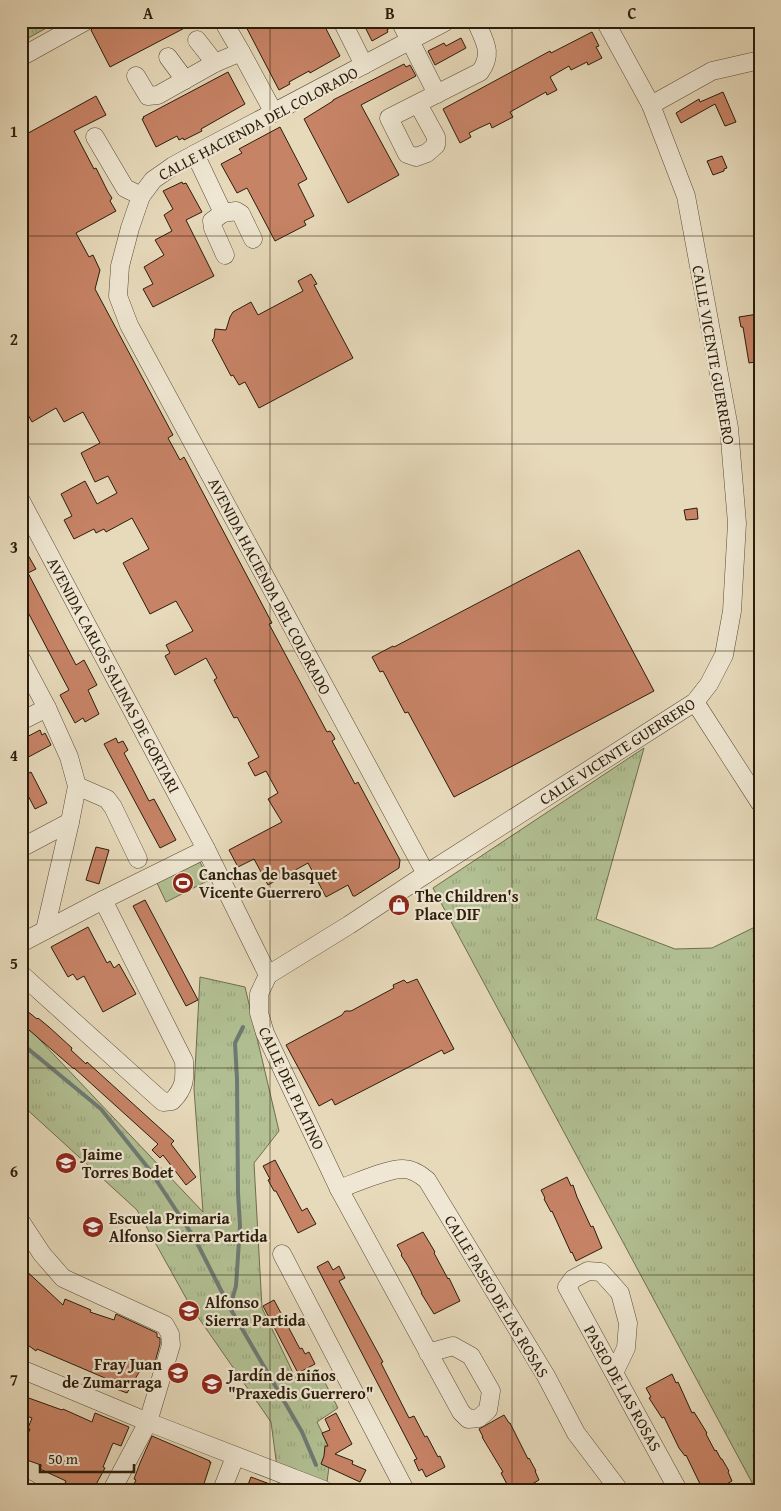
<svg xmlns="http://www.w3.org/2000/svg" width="781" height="1511" viewBox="0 0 781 1511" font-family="'Gentium Book Plus',serif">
<defs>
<pattern id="grass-tufts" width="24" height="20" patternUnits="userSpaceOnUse" patternTransform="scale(1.25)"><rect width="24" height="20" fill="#b2c093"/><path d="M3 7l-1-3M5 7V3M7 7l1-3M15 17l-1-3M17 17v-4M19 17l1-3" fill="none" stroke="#99a57d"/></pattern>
</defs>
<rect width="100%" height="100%" fill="#e7dabb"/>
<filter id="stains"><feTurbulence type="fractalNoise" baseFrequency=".004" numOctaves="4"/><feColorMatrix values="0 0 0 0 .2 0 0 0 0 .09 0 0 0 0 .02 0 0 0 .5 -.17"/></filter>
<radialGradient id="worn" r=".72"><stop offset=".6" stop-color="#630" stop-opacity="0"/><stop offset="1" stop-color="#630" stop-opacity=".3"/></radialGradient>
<g fill="url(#grass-tufts)" stroke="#6e6e4e">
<path d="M 21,21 L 59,21 L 21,42 Z"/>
<path d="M 644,748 L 596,919 L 675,949 L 712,948 L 755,927 L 760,923 L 760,1490 L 756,1490 L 433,888 Z"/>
<path d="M 200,977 L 245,987 L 279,1131 L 254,1163 L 262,1308 L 297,1381 L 318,1369 L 338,1408 L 317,1422 L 331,1451 L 326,1490 L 280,1490 L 271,1422 L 191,1307 L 137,1210 L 21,1104 L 21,1020 L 203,1212 L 194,1089 Z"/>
</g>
<path fill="#b2c093" stroke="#6e6e4e" d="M 200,862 L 209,880 L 166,902 L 157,883 Z"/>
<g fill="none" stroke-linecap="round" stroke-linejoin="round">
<g stroke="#6e7a74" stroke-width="4">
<path d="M 21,1043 L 101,1109 L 149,1169 L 195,1239 L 230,1308 L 302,1432 L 316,1465"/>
<path d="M 230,1307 L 236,1286 L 240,1226 L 238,1193 L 237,1079 L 235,1043 L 243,1027"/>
</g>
</g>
<g fill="#c78366" stroke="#2b1d0a">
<path d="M 115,21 L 198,21 L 110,67 L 91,30 L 96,25 L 101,22 L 104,27 Z"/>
<path d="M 243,21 L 283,21 L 284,23 L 288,21 L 322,21 L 340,56 L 310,73 L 309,71 L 289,82 L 290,84 L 279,90 Z"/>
<path d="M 362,21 L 390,21 L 391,27 L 387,30 L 388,32 L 372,41 Z"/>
<path d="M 592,32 L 599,46 L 596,47 L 602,58 L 588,65 L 587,62 L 571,70 L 569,66 L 550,77 L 557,90 L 547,95 L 546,92 L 510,112 L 513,117 L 492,128 L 490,123 L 479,128 L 469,133 L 471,137 L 460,143 L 443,109 L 550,51 L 551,53 Z"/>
<path d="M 461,38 L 466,48 L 435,65 L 428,51 L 444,43 L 446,46 Z"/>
<path d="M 404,64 L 406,67 L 410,65 L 416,76 L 361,105 L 399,175 L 348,203 L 304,119 L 333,101 L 333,100 Z"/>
<path d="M 228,72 L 245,104 L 201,129 L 202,131 L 184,140 L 183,138 L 179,140 L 177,136 L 156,147 L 142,119 L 144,118 L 143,117 Z"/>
<path d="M 723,92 L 736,122 L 725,126 L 715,104 L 681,123 L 676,113 L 699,99 L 700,102 Z"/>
<path d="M 96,96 L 106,115 L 74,131 L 94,169 L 96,168 L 108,192 L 112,198 L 110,201 L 116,211 L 76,233 L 89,257 L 93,255 L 100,270 L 95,289 L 173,435 L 168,438 L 180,460 L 184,457 L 272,623 L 269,624 L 327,732 L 330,731 L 333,735 L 335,739 L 332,741 L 355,784 L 358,782 L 400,860 L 399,868 L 355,896 L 353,896 L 348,885 L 326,897 L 308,863 L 268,885 L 254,859 L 238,867 L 229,850 L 282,822 L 268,799 L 278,793 L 266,771 L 255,776 L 248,763 L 259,757 L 237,717 L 234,718 L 214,680 L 217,678 L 206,658 L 175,675 L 165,656 L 170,653 L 166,645 L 193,631 L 176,601 L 150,614 L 123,563 L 149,549 L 132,518 L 106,532 L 104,529 L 96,533 L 94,529 L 74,539 L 64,520 L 72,516 L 61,494 L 85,481 L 97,504 L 117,493 L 108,476 L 95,482 L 81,453 L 100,443 L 83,412 L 64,422 L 56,408 L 32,422 L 26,411 L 21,414 L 21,137 Z"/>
<path d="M 280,127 L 307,179 L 298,184 L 314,216 L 304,221 L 306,225 L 275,241 L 247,188 L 237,193 L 221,164 L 242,153 L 239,149 Z"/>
<path d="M 722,156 L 727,168 L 724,169 L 724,171 L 713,175 L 707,161 Z"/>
<path d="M 182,182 L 183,184 L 186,183 L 202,212 L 186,220 L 214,276 L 153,307 L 143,289 L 153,284 L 144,267 L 164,255 L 155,240 L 172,231 L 164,215 L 173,209 L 163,191 Z"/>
<path d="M 311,274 L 317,284 L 314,285 L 353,358 L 259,408 L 245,382 L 239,385 L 233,375 L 231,376 L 212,340 L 214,338 L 215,329 L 226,330 L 230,317 L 233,312 L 251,302 L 258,315 L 303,291 L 298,281 Z"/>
<path d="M 758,314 L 760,325 L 760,361 L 749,363 L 743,327 L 741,327 L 739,317 Z"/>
<path d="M 697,508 L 698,519 L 686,520 L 684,510 Z"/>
<path d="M 21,543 L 36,569 L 28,573 L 76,665 L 84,660 L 97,685 L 88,690 L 99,714 L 85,722 L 83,718 L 75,723 L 60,695 L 69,690 L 21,599 Z"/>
<path d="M 579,550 L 654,691 L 454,797 L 408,712 L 405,713 L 383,671 L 380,672 L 372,657 L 393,646 L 394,647 Z"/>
<path d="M 40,730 L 42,735 L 45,733 L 51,745 L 21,761 L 21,740 Z"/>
<path d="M 116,738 L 118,743 L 123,741 L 128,750 L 124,753 L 132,768 L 149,801 L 154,799 L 176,840 L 160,848 L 104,744 Z"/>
<path d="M 31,772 L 47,803 L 35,809 L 21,782 L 21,777 Z"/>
<path d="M 96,847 L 109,850 L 99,884 L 86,880 Z"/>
<path d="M 145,900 L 198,1000 L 186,1006 L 133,906 Z"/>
<path d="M 88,927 L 107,963 L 110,961 L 114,968 L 119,964 L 136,994 L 103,1012 L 84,976 L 77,980 L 73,974 L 68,977 L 51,947 Z"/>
<path d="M 417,979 L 454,1049 L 444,1054 L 442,1050 L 335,1105 L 332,1099 L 319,1106 L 286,1045 L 342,1015 L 345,1011 L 351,1011 L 394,988 L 393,985 L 404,980 L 407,983 Z"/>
<path d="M 21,1006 L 37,1019 L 38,1018 L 49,1027 L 72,1048 L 71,1050 L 86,1064 L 87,1062 L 174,1141 L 171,1144 L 196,1177 L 186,1185 L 163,1155 L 160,1158 L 152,1150 L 158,1144 L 74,1068 L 74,1069 L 21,1023 Z"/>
<path d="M 275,1160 L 302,1211 L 307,1208 L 316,1224 L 298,1233 L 276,1191 L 274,1191 L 268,1180 L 270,1179 L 263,1166 Z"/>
<path d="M 567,1177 L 571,1186 L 573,1185 L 577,1197 L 591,1227 L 593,1226 L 602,1248 L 576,1261 L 572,1252 L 571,1253 L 552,1211 L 551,1212 L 544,1199 L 545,1198 L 541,1190 Z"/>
<path d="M 423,1232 L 435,1252 L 434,1253 L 448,1279 L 449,1278 L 460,1301 L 434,1314 L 421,1293 L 422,1293 L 408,1266 L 401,1255 L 402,1254 L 397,1245 Z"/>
<path d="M 328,1261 L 333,1270 L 339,1266 L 345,1278 L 339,1281 L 383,1362 L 381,1363 L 409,1418 L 414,1416 L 425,1437 L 427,1436 L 438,1457 L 440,1456 L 445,1467 L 426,1477 L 422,1469 L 419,1471 L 414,1460 L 417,1459 L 317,1267 Z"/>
<path d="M 21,1266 L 63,1305 L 65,1299 L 91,1310 L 90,1312 L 114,1320 L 116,1314 L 157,1333 L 157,1337 L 160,1338 L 160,1344 L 153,1369 L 144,1365 L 142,1367 L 127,1393 L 111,1387 L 105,1378 L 37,1349 L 36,1351 L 21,1340 Z"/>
<path d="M 274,1300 L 300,1349 L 302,1348 L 305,1354 L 309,1352 L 315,1364 L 298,1373 L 263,1306 Z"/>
<path d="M 672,1374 L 676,1383 L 678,1382 L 692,1413 L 694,1412 L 707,1433 L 706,1434 L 715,1451 L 716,1450 L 721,1459 L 722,1459 L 729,1471 L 728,1472 L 732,1481 L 716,1490 L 705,1490 L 702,1485 L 701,1486 L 686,1455 L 685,1456 L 679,1448 L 664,1417 L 662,1418 L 649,1398 L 651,1397 L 646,1388 Z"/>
<path d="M 26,1397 L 62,1410 L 63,1409 L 92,1422 L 95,1413 L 129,1427 L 121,1446 L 113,1443 L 103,1467 L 105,1468 L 93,1490 L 62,1490 L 66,1481 L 40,1469 L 41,1465 L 21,1458 L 21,1451 L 30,1429 L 28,1428 L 32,1418 L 21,1414 L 21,1399 L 24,1401 Z"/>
<path d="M 336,1413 L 352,1444 L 335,1454 L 353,1461 L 352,1464 L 366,1470 L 360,1482 L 321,1464 L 324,1456 L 325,1446 L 328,1446 L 322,1433 L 330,1430 L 325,1419 Z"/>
<path d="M 504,1415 L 509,1423 L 510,1423 L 528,1459 L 529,1458 L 536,1471 L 535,1471 L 539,1480 L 522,1490 L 512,1490 L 510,1485 L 508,1486 L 501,1473 L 503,1472 L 482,1437 L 483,1437 L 479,1429 Z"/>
<path d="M 152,1436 L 210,1461 L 209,1462 L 211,1462 L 202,1490 L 131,1490 L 136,1480 L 134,1479 L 140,1463 Z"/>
<path d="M 251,1477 L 283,1489 L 283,1490 L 246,1490 Z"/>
</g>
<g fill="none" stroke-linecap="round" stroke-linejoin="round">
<g stroke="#5a4c36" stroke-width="19">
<g id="minor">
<path d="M 342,21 L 364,65"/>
<path d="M 400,21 L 437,94"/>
<path d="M 226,26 L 241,52"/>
<path d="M 197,40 L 215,63"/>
<path d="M 21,57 L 86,21"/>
<path d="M 168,57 L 185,80"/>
<path d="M 136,76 L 148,96 L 158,95 L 215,63 L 241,52 L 274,113"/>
<path d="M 418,104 L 436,137 L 436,145 L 427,153 L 416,157 L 407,154 L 389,118 L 480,72 C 494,53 484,41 476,21"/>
<path d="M 651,105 L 712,71 L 760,60"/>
<path d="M 95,137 L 125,188 L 141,196"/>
<path d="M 195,154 L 223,213"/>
<path d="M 225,255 L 213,228 L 212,221 L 223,213 L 236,211 L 241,214 L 253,239"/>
<path d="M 21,501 L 206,849 L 268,975 L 259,994 L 259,1013 L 265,1033 L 339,1189 L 461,1412 L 468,1419 L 479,1418 L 488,1410 L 491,1391 L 471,1356 L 453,1346 L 428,1353"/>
<path d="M 21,659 L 47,708 L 69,757 L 77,786 L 70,822 L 45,930"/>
<path d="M 695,702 L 760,803"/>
<path d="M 21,721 L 47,708"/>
<path d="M 77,786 L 107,799 L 113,807 L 138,859"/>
<path d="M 21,848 L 70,822"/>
<path d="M 426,874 L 129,325 L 118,296 L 120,266 L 130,228 L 141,196 L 153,180 L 173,166 L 195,154 L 445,22"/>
<path d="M 21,943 L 103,900 L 206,849"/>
<path d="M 21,974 L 163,1102 L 172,1101 C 185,1088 185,1079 184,1061 L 103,900"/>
<path d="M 268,975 L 349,925 L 426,874 L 695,702 L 709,684 L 724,655 L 732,611 L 737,523 L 729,428 L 686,196 L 651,105 L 605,21"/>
<path d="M 339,1189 C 356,1183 386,1169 403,1169 C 412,1169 420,1174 427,1180 L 546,1376 L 576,1433 L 619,1490"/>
<path d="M 21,1222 L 42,1254 L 63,1278 L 165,1325 L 170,1334 L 171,1345 L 148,1422 L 112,1490"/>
<path d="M 282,1254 L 405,1490"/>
<path d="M 21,1369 L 148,1422 L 324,1490"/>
<path d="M 614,1373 L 626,1348 L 628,1323 L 620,1293 L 601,1272 L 588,1271 L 573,1279 L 567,1287 L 678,1490"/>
<path d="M 21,1486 L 29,1490"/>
<path d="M 222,1490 L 235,1457"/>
</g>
</g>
<use href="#minor" stroke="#efe7d3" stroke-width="18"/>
</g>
<path fill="none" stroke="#2b1d0a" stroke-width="1" stroke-opacity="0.55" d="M 270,21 L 270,1490M 512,21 L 512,1490M 21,236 L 760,236M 21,444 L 760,444M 21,651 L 760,651M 21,860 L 760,860M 21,1068 L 760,1068M 21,1275 L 760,1275"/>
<defs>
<g id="stadium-disc" transform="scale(1.125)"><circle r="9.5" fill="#8f2418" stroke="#efe7d3"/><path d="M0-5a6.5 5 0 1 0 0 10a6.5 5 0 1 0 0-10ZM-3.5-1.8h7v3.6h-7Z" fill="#fff"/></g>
<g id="shop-disc" transform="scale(1.125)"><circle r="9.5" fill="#8f2418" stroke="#efe7d3"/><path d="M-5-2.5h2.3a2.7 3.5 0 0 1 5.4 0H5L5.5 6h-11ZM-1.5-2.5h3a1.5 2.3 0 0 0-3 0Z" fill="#fff"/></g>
<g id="school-disc" transform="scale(1.125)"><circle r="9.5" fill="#8f2418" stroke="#efe7d3"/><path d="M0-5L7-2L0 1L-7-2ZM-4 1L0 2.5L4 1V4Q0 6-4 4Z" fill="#fff"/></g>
</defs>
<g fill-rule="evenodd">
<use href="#stadium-disc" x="183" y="883"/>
<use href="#shop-disc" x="399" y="905"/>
<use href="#school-disc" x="66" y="1163"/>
<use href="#school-disc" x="93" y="1227"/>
<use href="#school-disc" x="189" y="1311"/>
<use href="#school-disc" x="178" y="1373"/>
<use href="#school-disc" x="212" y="1384"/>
</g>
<g text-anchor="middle" stroke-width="4.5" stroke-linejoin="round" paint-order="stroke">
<g font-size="16" fill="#2b1d0a" stroke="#efe7d3">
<text transform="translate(258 123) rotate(-28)" y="6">CALLE HACIENDA DEL COLORADO</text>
<text transform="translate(714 355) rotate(80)" y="6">CALLE VICENTE GUERRERO</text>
<text transform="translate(270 586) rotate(62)" y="6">AVENIDA HACIENDA DEL COLORADO</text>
<text transform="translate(114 675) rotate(62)" y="6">AVENIDA CARLOS SALINAS DE GORTARI</text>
<text transform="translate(617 751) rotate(-33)" y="6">CALLE VICENTE GUERRERO</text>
<text transform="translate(292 1088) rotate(65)" y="6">CALLE DEL PLATINO</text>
<text transform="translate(497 1296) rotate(59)" y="6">CALLE PASEO DE LAS ROSAS</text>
<text transform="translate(623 1388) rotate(61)" y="6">PASEO DE LAS ROSAS</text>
</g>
<g font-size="16" font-weight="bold" fill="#2b1d0a" stroke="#efe7d3" text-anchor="start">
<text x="199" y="880">Canchas de basquet<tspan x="199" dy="18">Vicente Guerrero</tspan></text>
<text x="415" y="902">The Children's<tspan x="415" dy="18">Place DIF</tspan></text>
<text x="82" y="1160">Jaime<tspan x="82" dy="18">Torres Bodet</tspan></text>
<text x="109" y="1224">Escuela Primaria<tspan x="109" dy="18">Alfonso Sierra Partida</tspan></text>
<text x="205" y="1308">Alfonso<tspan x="205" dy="18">Sierra Partida</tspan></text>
<text x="162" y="1370" text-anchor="end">Fray Juan<tspan x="162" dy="18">de Zumarraga</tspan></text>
<text x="228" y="1381">Jardín de niños<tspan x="228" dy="18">"Praxedis Guerrero"</tspan></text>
</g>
</g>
<rect width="781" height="1511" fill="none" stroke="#e7dabb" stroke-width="55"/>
<path d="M40 1464v8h94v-8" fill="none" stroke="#2b1d0a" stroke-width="2.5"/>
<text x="48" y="1464" font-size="15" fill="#2b1d0a" stroke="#efe7d3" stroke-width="4" paint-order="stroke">50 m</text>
<rect x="28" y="28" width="726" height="1456" fill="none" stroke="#2b1d0a" stroke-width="2"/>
<g font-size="16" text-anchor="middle" font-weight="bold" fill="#2b1d0a">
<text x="148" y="19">A</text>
<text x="390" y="19">B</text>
<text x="632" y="19">C</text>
<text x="14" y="137">1</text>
<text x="14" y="345">2</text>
<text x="14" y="553">3</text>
<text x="14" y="761">4</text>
<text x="14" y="969">5</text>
<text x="14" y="1177">6</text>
<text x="14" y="1385">7</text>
</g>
<rect width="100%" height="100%" filter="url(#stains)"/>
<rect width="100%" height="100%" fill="url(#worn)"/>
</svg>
